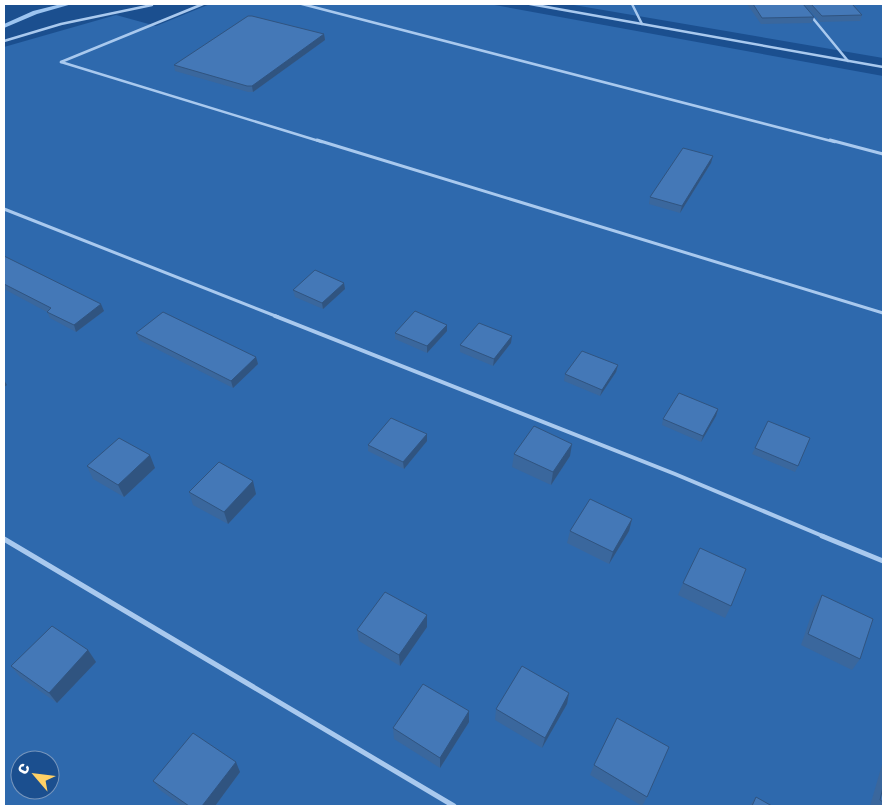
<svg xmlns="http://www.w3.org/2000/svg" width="887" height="810" viewBox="0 0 887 810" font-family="Rubik,sans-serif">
<rect width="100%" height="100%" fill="#1b4f8f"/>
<g fill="#2e69ad" fill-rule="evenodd">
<path d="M 210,4 L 489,4 L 883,76 L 883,806 L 4,806 L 4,47 L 116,15 L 156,26 ZM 20,760 L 50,760 L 50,790 L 20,790 Z"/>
<path d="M 568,4 L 883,4 L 883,58 Z"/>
</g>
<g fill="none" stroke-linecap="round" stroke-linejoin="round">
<path fill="#9cc4f0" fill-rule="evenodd" d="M 61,4 L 72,4 L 37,14 L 4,28 L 4,24 L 33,11 Z"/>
<g stroke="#a9c9ee" stroke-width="2.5">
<path d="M 302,4 L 835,142"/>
<path d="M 530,4 L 883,67"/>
<path d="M 632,4 L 642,24"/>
<path d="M 811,16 L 848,61"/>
<path d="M 4,41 L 61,24 L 152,5"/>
<path d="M 61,62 L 322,142"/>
<path d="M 61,62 L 203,4"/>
</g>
<g stroke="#a9c9ee" stroke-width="3">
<path d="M 317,140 L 883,313"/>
<path d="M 830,140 L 883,154"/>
<path d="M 4,209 L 278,317"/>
</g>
<path stroke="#a9c9ee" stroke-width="4" d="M 275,316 L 675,474 L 825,537"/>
<g stroke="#a9c9ee" stroke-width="5">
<path d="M 822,536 L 883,561"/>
<path d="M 4,539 L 454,806"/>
</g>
</g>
<g fill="#3a679d">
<path d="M 747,4 L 803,4 L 814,17 L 812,23 L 761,24 Z"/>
<path d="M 804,4 L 852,4 L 862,15 L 860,21 L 820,22 Z"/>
<path d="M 324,34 L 325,40 L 253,92 L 248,92 L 175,71 L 174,65 Z"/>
<path d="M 711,163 L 680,213 L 649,204 L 650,197 Z"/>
<path d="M 4,256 L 104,311 L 76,332 L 50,318 L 47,312 L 4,289 Z"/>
<path d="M 345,289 L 323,309 L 295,297 L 293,290 Z"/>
<path d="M 447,331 L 427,353 L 395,339 L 395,333 Z"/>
<path d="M 136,333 L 256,357 L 258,364 L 233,388 L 139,340 Z"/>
<path d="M 511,343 L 493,366 L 460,352 L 460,345 Z"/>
<path d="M 618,365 L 616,372 L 600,396 L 564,381 L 565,374 Z"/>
<path d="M 718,409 L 716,416 L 701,442 L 662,425 L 663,419 Z"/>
<path d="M 427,434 L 427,441 L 404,469 L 368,451 L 368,445 Z"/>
<path d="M 755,448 L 798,466 L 795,472 L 752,454 Z"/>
<path d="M 514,454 L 570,456 L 551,485 L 512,467 Z"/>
<path d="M 87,466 L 155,468 L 124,497 L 93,479 Z"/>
<path d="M 189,492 L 256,494 L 228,524 L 193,505 Z"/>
<path d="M 632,519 L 629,531 L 609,564 L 567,543 L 570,531 Z"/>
<path d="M 683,583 L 731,606 L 725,618 L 678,595 Z"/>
<path d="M 822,595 L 860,659 L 852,670 L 801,645 L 814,607 Z"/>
<path d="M 427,615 L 427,627 L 400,666 L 359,641 L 357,630 Z"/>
<path d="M 88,650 L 96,662 L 57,703 L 20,677 L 11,666 Z"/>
<path d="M 569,693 L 567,704 L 542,748 L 495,720 L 496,709 Z"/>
<path d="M 469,722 L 440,768 L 394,739 L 393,728 Z"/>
<path d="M 883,761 L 883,806 L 870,806 Z"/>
<path d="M 594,765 L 647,797 L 642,806 L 590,775 Z"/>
<path d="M 240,772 L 215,806 L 182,806 L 160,790 L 153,781 Z"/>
<path d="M 756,797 L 772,806 L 749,806 Z"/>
</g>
<g fill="#305480">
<path d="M 324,34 L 325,40 L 253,92 L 252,86 Z"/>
<path d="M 713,156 L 711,163 L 680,213 L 682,206 Z"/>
<path d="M 344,283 L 345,289 L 323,309 L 322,303 Z"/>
<path d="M 101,304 L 104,311 L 76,332 L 74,325 Z"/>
<path d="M 447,325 L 447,331 L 427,353 L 427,346 Z"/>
<path d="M 512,336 L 511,343 L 493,366 L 494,359 Z"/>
<path d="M 256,357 L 258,364 L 233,388 L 231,381 Z"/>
<path d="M 618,365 L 616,372 L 600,396 L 602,390 Z"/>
<path d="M 4,380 L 7,385 L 4,387 Z"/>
<path d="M 718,409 L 716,416 L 701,442 L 703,436 Z"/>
<path d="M 427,434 L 427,441 L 404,469 L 403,462 Z"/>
<path d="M 572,444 L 570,456 L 551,485 L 553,472 Z"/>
<path d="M 150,455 L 155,468 L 124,497 L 118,485 Z"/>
<path d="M 253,481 L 256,494 L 228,524 L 224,512 Z"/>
<path d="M 632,519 L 629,531 L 609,564 L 613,552 Z"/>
<path d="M 427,615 L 427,627 L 400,666 L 399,655 Z"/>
<path d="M 88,650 L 96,662 L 57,703 L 49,693 Z"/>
<path d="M 569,693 L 567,704 L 542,748 L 545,738 Z"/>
<path d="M 469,711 L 469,722 L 440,768 L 440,758 Z"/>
<path d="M 236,762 L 240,772 L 215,806 L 202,806 Z"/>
</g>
<g fill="#4478b7" stroke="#305480">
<path d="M 753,4 L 803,4 L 814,17 L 762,18 Z"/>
<path d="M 811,4 L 852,4 L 862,15 L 822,16 Z"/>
<path d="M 248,16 L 252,16 L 324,34 L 252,86 L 247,86 L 174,65 Z"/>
<path d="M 683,148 L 713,156 L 682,206 L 650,197 Z"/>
<path d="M 4,256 L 101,304 L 74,325 L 47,312 L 51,308 L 4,284 Z"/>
<path d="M 315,270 L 344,283 L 322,303 L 293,290 Z"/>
<path d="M 415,311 L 447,325 L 427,346 L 395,333 Z"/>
<path d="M 163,312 L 256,357 L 231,381 L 136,333 Z"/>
<path d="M 479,323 L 512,336 L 494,359 L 460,345 Z"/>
<path d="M 582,351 L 618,365 L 602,390 L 565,374 Z"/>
<path d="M 679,393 L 718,409 L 703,436 L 663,419 Z"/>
<path d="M 391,418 L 427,434 L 403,462 L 368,445 Z"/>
<path d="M 768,421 L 810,438 L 798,466 L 755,448 Z"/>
<path d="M 534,426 L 572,444 L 553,472 L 514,454 Z"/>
<path d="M 119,438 L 150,455 L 118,485 L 87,466 Z"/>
<path d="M 219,462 L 253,481 L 224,512 L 189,492 Z"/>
<path d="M 590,499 L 632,519 L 613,552 L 570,531 Z"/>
<path d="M 700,548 L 746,569 L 731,606 L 683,583 Z"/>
<path d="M 385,592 L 427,615 L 399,655 L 357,630 Z"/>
<path d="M 822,595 L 873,619 L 860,659 L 808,634 Z"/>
<path d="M 52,626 L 88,650 L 49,693 L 11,666 Z"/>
<path d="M 522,666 L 569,693 L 545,738 L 496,709 Z"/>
<path d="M 423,684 L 469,711 L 440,758 L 393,728 Z"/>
<path d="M 617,718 L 669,747 L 647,797 L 594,765 Z"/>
<path d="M 193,733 L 236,762 L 202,806 L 189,806 L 153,781 Z"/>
<path d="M 883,787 L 883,802 L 880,800 Z"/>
<path d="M 756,797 L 772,806 L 752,806 Z"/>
</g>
<rect width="887" height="810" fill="none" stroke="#ffffff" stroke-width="10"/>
<g transform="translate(35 775) rotate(298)"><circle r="24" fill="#1b4f8f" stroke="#7695bc"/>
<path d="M0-4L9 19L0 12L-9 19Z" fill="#ffd166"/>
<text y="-8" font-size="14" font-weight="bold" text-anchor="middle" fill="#ffffff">С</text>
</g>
</svg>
